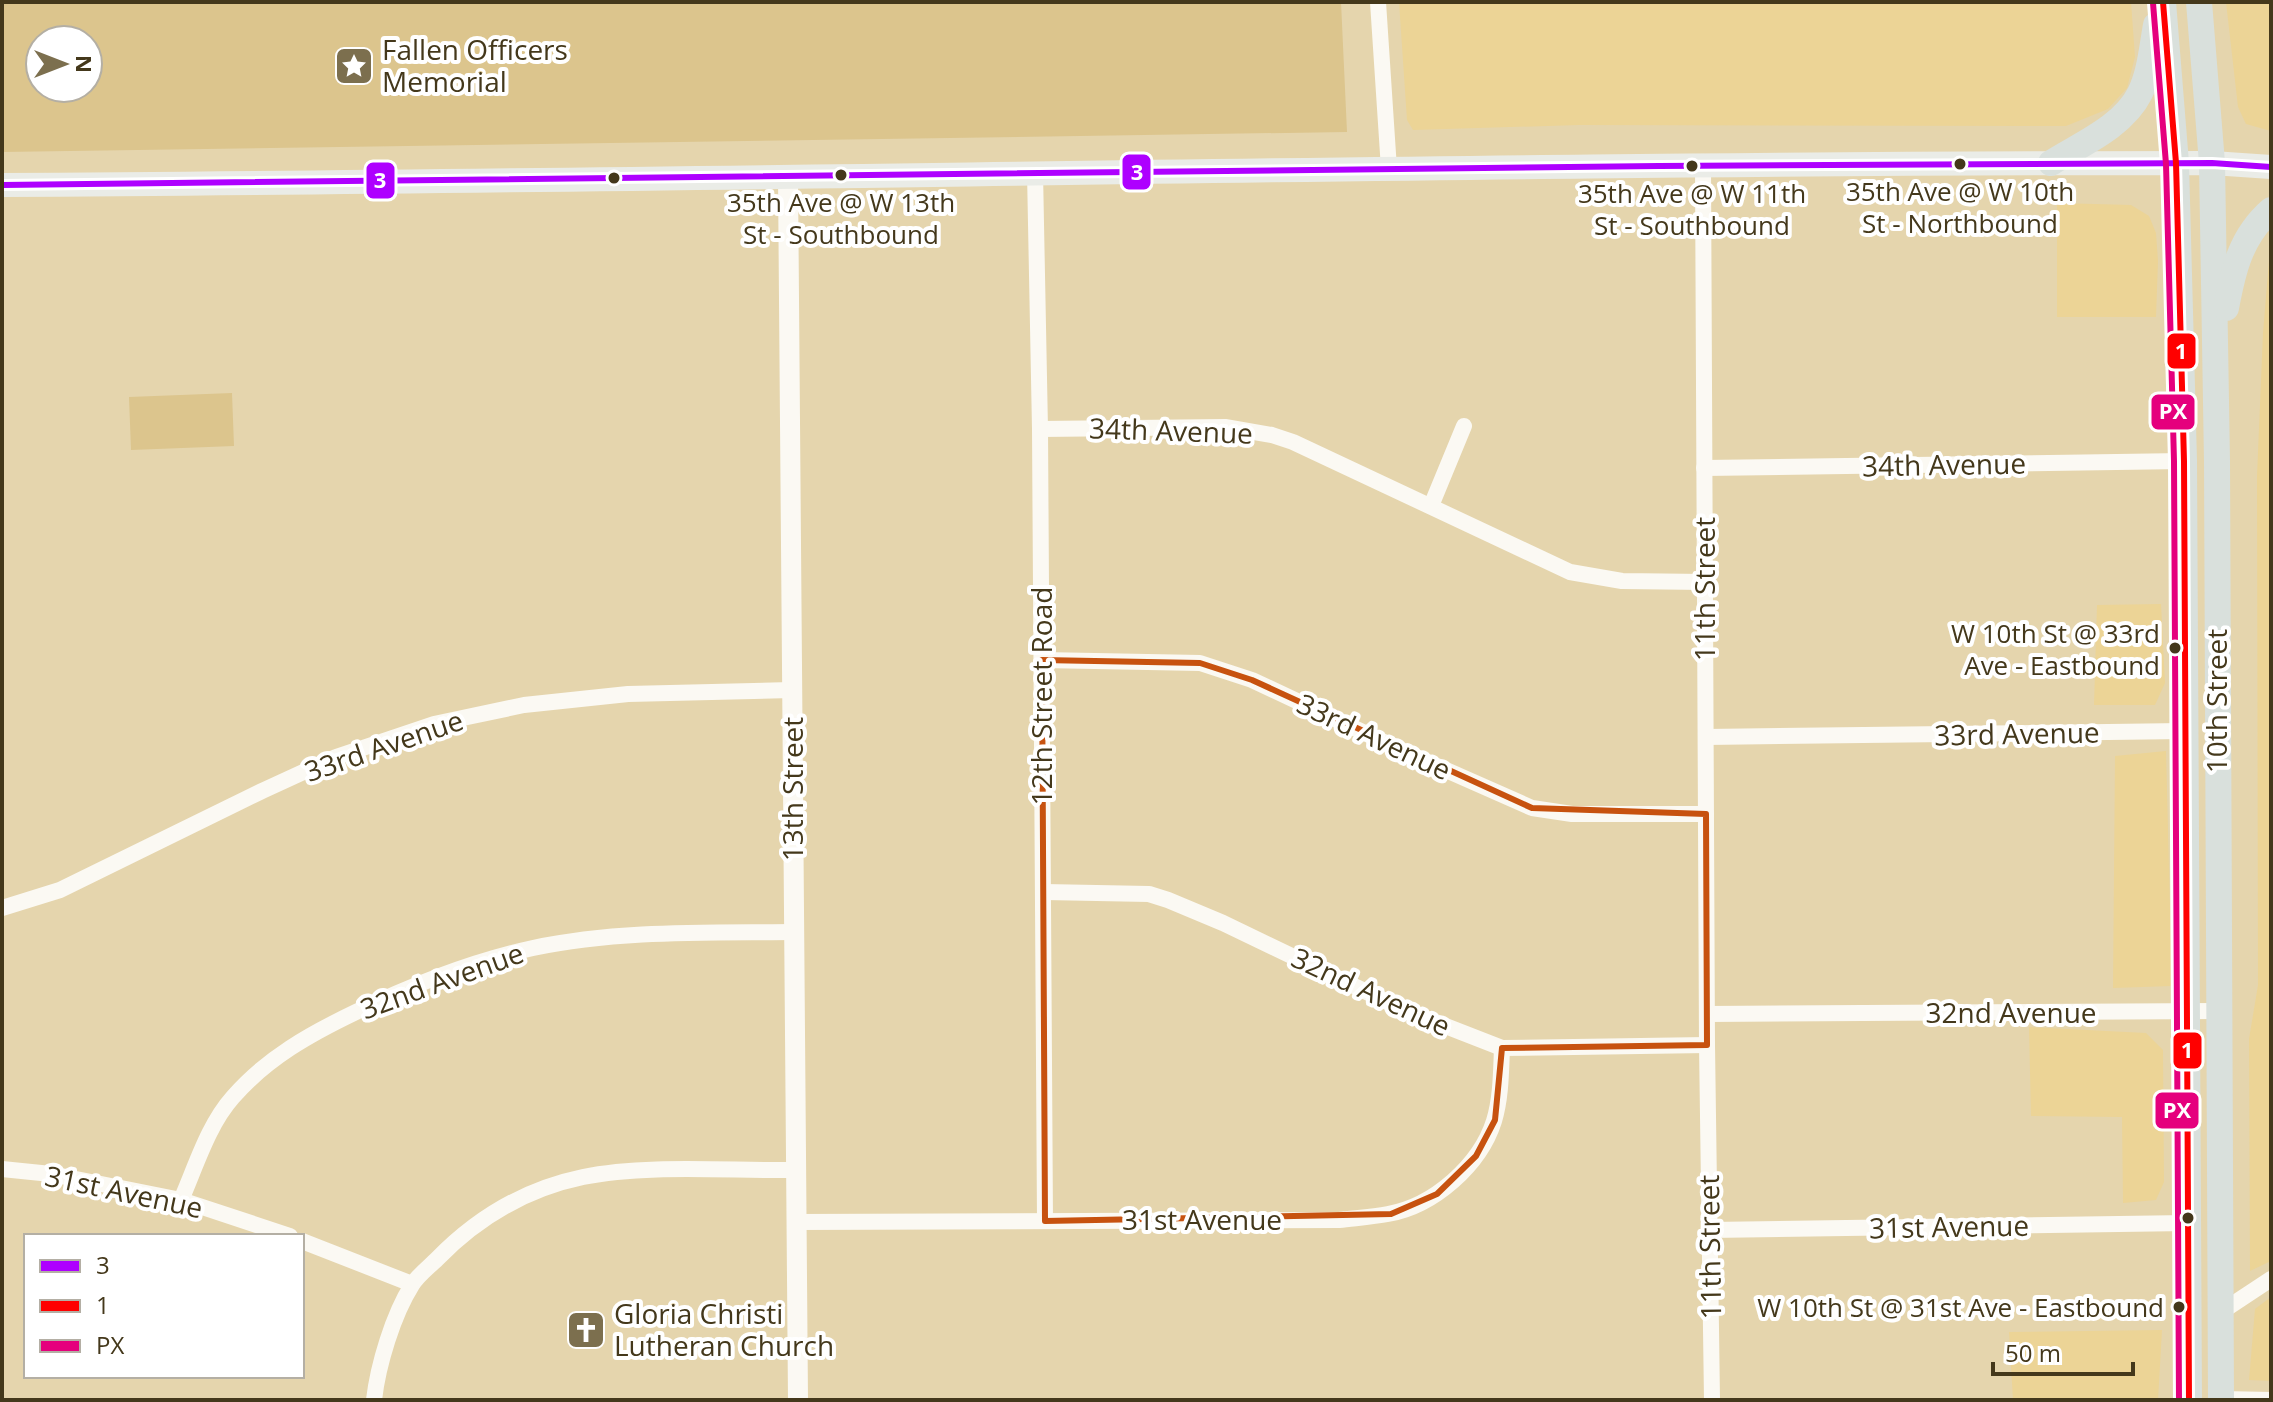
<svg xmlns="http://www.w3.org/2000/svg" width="2273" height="1402" viewBox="0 0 2273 1402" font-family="'Open Sans',sans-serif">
<rect width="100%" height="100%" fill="#e5d5ad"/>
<g fill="#ecd496">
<path d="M 1399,2 L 2131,2 L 2135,57 L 2127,88 L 2108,109 L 2066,126 L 1579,125 L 1413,130 L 1407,120 Z"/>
<path d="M 2226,2 L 2271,2 L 2271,131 L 2246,124 L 2238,107 Z"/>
<path d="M 2057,203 L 2131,205 L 2149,216 L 2156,233 L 2158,261 L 2156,317 L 2057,317 Z"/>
<path d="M 2271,237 L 2271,1261 L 2250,1271 L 2249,1039 L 2258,985 L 2257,476 L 2263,333 Z"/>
<path d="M 2161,604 L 2165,683 L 2155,705 L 2094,705 L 2097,605 Z"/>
<path d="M 2166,751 L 2172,986 L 2113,988 L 2115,756 Z"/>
<path d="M 2029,1027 L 2146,1033 L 2163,1050 L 2164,1182 L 2156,1200 L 2123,1203 L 2122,1117 L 2031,1116 Z"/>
<path d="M 2271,1297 L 2271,1381 L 2249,1380 L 2255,1309 Z"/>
<path d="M 2162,1330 L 2158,1400 L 2013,1400 L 2009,1332 Z"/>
</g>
<g fill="#dcc58d" fill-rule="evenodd">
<path d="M 2,2 L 1341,2 L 1347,132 L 2,152 ZM 40,40 L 88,40 L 88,88 L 40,88 Z"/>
<path d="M 232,393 L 234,446 L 131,450 L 129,397 Z"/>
</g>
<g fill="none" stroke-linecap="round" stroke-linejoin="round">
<g stroke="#fbf9f3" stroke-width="16">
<path d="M 1378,2 L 1389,169"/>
<path d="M 1703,164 L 1707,1045 L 1712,1400"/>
<path d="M 1035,172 L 1040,429 L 1045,1221"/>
<path d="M 1040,429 L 1225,427 L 1272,435 L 1293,442 L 1570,572 L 1622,581 L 1705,582"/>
<path d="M 1704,468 L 2184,461"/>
<path d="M 1431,506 L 1464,426"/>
<path d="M 1042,660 L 1200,663 L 1252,680 L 1403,751 L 1532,808 L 1572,814 L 1706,814"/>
<path d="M 1706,737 L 2184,731"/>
<path d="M 1044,892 L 1149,894 L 1168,900 L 1223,923 L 1402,1009 L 1502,1048 L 1707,1045"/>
<path d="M 2,908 L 60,890 L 262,791 L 336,757 L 434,724 L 524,705 L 628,694 L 792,690"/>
<path d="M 1707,1014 L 2218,1011"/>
<path d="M 2,1169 L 51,1174 L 181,1200 L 290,1236"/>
<path d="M 181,1200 C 196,1166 208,1125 233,1097 C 267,1058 310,1034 356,1012 C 412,985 473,961 533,948 C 619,930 707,933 793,932"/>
<path d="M 795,1222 L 1339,1220 C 1355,1218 1372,1217 1388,1214 C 1434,1206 1480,1165 1494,1121 C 1501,1098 1501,1072 1502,1048"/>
<path d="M 1709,1230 L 2188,1223"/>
<path d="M 302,1241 L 412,1284"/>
<path d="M 2221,1312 L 2271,1279"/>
<path d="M 2221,1399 L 2271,1400"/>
<path d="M 374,1400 C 378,1365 393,1315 412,1285 C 418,1275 429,1267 437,1259 C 478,1217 525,1189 583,1177 C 646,1164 729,1171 795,1170"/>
</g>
<path stroke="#fbf9f3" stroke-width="20" d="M 788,177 L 798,1400"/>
<path stroke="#eaece7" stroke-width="24" d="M 2,185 C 739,181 1475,163 2212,163 L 2271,167"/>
<g stroke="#d9e0dc" stroke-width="26">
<path d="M 2163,2 L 2176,163 L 2184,461 L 2189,1400"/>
<path d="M 2199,2 L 2212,163 L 2217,461 L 2221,1400"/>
<path d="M 2051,163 C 2081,144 2123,127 2140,93 C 2150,73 2152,47 2156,25"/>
<path d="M 2226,308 C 2233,270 2241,236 2271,210"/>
</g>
<g stroke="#fff" stroke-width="12">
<path id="bus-1" d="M 2,185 L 1659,166 L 2212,163 L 2271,167"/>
</g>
<g stroke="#fff" stroke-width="12">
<path id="bus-2" d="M 2163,2 L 2176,163 L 2184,461 L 2189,1400"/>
</g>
<g stroke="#fff" stroke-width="12">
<path id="bus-3" d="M 2153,3 L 2166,164 L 2174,461 L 2179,1400"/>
</g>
<use href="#bus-1" stroke="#ae00ff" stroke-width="6"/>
<use href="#bus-2" stroke="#f00" stroke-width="6"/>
<use href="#bus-3" stroke="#e5007d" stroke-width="6"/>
</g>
<path fill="none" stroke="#c7520f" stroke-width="6" stroke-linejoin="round" d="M 1042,660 L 1200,663 L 1252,680 L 1532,808 L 1706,814 L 1707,1045 L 1502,1048 L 1495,1120 L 1476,1156 L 1437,1194 L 1391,1214 L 1045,1221 Z"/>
<defs>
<g id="sight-square" transform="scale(2)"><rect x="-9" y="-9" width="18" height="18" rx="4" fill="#7c6f4e" stroke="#fff"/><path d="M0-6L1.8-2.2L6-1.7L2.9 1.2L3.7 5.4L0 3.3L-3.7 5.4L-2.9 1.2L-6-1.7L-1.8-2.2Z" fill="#fff"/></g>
<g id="church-square" transform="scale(2)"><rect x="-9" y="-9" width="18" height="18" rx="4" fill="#7c6f4e" stroke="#fff"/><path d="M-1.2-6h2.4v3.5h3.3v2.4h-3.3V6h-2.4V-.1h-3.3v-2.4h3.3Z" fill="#fff"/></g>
</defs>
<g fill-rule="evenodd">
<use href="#sight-square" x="354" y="66"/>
<use href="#church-square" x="586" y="1330"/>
</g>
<g fill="#44381b" stroke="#fff" stroke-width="3">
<circle cx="1960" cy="164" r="7"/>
<circle cx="1692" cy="166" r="7"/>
<circle cx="841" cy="175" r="7"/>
<circle cx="614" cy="178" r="7"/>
<circle cx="2175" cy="648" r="7"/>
<circle cx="2188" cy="1218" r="7"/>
<circle cx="2179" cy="1307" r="7"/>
</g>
<g text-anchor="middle" stroke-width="8" stroke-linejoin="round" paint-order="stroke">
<g font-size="26" fill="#44381b" stroke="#fff">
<text x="1960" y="201">35th Ave @ W 10th<tspan x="1960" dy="32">St - Northbound</tspan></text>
<text x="1692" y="203">35th Ave @ W 11th<tspan x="1692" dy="32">St - Southbound</tspan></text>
<text x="841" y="212">35th Ave @ W 13th<tspan x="841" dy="32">St - Southbound</tspan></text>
<text x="2160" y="643" text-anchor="end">W 10th St @ 33rd<tspan x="2160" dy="32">Ave - Eastbound</tspan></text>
<text x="2164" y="1317" text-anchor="end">W 10th St @ 31st Ave - Eastbound</text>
</g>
<g font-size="28" fill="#44381b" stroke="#fff" text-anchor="start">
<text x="382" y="60">Fallen Officers<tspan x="382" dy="32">Memorial</tspan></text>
<text x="614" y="1324">Gloria Christi<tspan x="614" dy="32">Lutheran Church</tspan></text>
</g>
<g font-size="28" fill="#44381b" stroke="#fff">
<text transform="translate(1171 431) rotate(2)" y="10">34th Avenue</text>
<text transform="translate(1944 465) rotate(-1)" y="10">34th Avenue</text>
<text transform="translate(1705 589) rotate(-90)" y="10">11th Street</text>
<text transform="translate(1042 696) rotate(-90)" y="10">12th Street Road</text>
<text transform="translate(2217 701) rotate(-90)" y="10">10th Street</text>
<text transform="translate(2017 734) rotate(-1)" y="10">33rd Avenue</text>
<text transform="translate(1374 737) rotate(25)" y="10">33rd Avenue</text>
<text transform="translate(384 746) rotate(-19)" y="10">33rd Avenue</text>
<text transform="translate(793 789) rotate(-90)" y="10">13th Street</text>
<text transform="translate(442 981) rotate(-20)" y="10">32nd Avenue</text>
<text transform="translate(1371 992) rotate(25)" y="10">32nd Avenue</text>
<text x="2011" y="1023">32nd Avenue</text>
<text transform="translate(124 1192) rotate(12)" y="10">31st Avenue</text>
<text x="1202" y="1230">31st Avenue</text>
<text transform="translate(1949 1227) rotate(-1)" y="10">31st Avenue</text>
<text transform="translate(1710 1247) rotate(-91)" y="10">11th Street</text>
</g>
</g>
<g stroke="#fff" stroke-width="3">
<rect x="1121" y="153" width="31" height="38" rx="8" fill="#ae00ff"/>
<rect x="365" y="161" width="31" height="39" rx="8" fill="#ae00ff"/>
<rect x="2166" y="332" width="31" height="38" rx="8" fill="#f00"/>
<rect x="2150" y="393" width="46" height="38" rx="8" fill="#e5007d"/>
<rect x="2172" y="1031" width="31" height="39" rx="8" fill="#f00"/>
<rect x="2154" y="1091" width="46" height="39" rx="8" fill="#e5007d"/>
</g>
<g font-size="22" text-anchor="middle" font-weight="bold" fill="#fff">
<text x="1137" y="180">3</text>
<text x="380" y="188">3</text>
<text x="2181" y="359">1</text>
<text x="2173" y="419">PX</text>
<text x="2187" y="1058">1</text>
<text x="2177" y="1118">PX</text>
</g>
<rect width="2273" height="1402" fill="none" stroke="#44381b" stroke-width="8"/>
<rect x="24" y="1234" width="280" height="144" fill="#ffffff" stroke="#b4afa4" stroke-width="2"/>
<rect x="40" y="1260" width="40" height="12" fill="#ae00ff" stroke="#b4afa4" stroke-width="2"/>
<text x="96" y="1274" font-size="24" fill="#44381b">3</text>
<rect x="40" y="1300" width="40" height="12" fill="#ff0000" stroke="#b4afa4" stroke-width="2"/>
<text x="96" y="1314" font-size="24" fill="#44381b">1</text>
<rect x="40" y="1340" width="40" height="12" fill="#e5007d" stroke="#b4afa4" stroke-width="2"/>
<text x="96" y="1354" font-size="24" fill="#44381b">PX</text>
<g transform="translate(64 64) rotate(90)"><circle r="38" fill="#ffffff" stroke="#b4afa4" stroke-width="2"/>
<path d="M0-6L14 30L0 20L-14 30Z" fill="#7c6f4e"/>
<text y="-12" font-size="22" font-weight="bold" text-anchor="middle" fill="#44381b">N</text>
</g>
<path d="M1993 1362v12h140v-12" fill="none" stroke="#44381b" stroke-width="4"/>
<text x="2005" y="1362" font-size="24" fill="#44381b" stroke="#ffffff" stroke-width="6" paint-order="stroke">50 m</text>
</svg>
